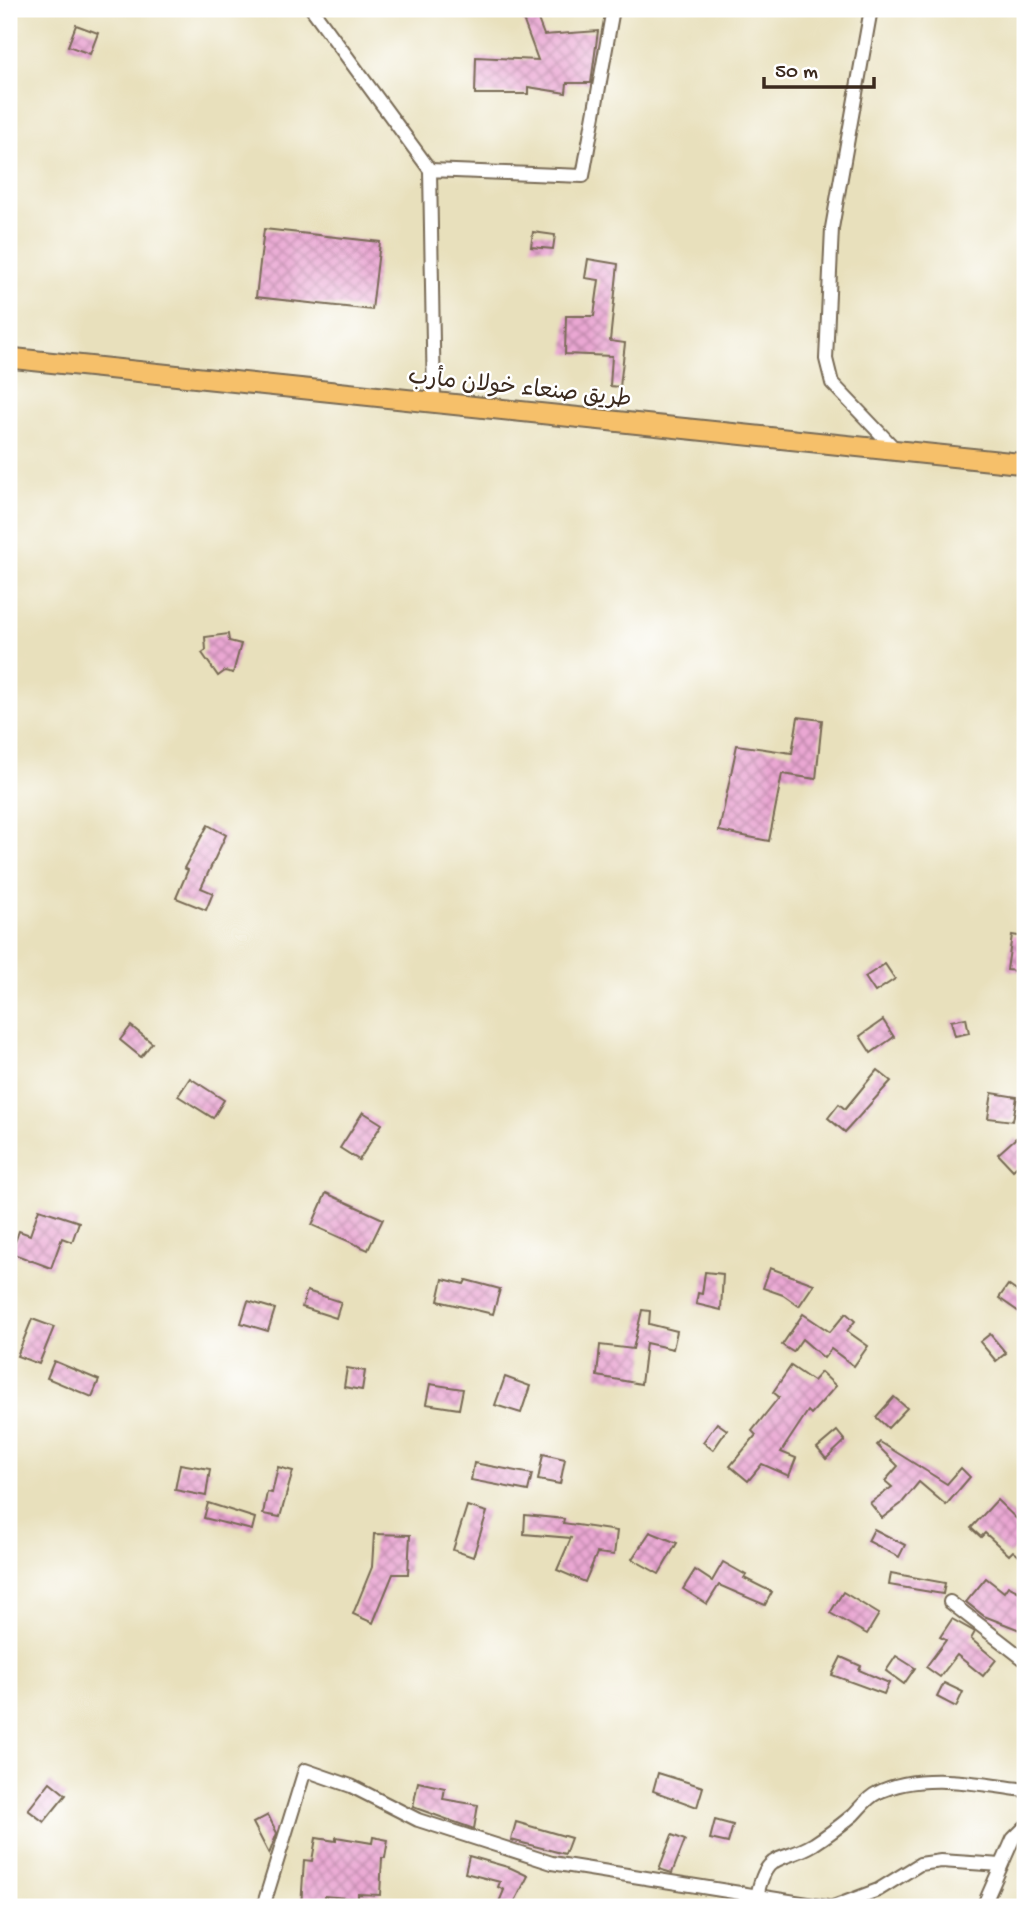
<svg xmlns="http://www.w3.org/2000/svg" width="1034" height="1916" viewBox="0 0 1034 1916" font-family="'Gochi Hand','Playpen Sans Arabic',sans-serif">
<defs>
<pattern id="building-cross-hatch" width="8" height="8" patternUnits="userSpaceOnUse" patternTransform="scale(1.75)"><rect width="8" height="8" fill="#eaa7d3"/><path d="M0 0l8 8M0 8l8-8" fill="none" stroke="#bf88ab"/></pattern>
</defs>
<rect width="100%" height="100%" fill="#fff"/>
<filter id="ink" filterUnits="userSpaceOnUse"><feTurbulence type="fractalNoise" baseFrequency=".0143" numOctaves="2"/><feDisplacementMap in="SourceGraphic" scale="14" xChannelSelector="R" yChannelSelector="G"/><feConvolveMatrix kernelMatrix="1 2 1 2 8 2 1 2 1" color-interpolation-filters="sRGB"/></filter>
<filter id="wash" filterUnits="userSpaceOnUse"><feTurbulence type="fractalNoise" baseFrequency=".00686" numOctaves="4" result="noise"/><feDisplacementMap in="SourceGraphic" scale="28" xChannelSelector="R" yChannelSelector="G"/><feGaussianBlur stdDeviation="1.57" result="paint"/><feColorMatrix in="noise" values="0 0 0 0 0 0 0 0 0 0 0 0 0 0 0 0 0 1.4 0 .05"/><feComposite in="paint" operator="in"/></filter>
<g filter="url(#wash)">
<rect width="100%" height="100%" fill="#e8e0bc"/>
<g id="blocks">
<g fill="url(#building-cross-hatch)">
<path d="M 527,9 L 534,9 L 544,35 L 598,31 L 591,83 L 567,83 L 566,93 L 528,87 L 528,94 L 475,94 L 476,57 L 538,60 L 520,11 Z"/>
<path d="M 76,25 L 98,33 L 90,54 L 68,46 Z"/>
<path d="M 264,229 L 380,242 L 372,310 L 256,297 Z"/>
<path d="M 533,232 L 555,235 L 553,249 L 531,247 Z"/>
<path d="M 588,259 L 618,264 L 610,341 L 625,343 L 620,387 L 610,386 L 612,356 L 565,354 L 566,316 L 594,316 L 599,280 L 585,278 Z"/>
<path d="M 228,634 L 229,641 L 241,644 L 233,673 L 225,671 L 218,676 L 202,653 L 206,650 L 205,637 Z"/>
<path d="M 798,717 L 822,720 L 816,779 L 782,774 L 769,841 L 719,831 L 737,745 L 792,753 Z"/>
<path d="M 208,825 L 226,835 L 201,888 L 213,893 L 206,910 L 176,898 L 188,870 L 184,868 Z"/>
<path d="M 1012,935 L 1025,937 L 1025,972 L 1007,970 Z"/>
<path d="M 885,964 L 895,979 L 875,992 L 865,977 Z"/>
<path d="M 966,1018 L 969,1033 L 955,1036 L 951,1021 Z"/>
<path d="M 883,1020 L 894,1037 L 871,1053 L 860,1036 Z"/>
<path d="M 131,1026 L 152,1043 L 141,1057 L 120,1040 Z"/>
<path d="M 877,1070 L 891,1081 L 845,1132 L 828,1118 L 839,1104 L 845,1109 Z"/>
<path d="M 190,1078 L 224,1100 L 213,1118 L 178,1096 Z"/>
<path d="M 992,1093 L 1017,1097 L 1013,1121 L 988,1118 Z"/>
<path d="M 363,1112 L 382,1124 L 359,1160 L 340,1148 Z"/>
<path d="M 1016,1138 L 1025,1149 L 1025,1159 L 1013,1170 L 998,1154 Z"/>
<path d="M 326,1193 L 383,1219 L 368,1250 L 312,1225 Z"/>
<path d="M 39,1209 L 79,1222 L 72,1242 L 62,1238 L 51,1268 L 11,1253 L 19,1231 L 30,1235 Z"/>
<path d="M 770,1268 L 814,1284 L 799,1306 L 783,1295 L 763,1288 Z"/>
<path d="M 705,1272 L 723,1274 L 721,1310 L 696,1304 L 698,1293 L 702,1294 Z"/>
<path d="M 443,1279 L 464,1284 L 466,1280 L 500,1289 L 493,1314 L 438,1301 Z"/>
<path d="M 1008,1285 L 1025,1297 L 1025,1316 L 999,1298 Z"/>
<path d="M 307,1291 L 341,1302 L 336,1318 L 302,1307 Z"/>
<path d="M 248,1301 L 275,1309 L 268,1331 L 241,1323 Z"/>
<path d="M 642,1310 L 650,1311 L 649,1324 L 677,1331 L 673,1349 L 646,1343 L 641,1384 L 597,1376 L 600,1345 L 633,1349 Z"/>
<path d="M 846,1313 L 855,1321 L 847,1331 L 868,1346 L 854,1366 L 831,1349 L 824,1358 L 802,1339 L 793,1352 L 782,1345 L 803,1314 L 830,1332 Z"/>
<path d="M 32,1319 L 54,1327 L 39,1364 L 17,1356 Z"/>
<path d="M 990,1334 L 1006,1353 L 996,1361 L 980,1342 Z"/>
<path d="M 54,1361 L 99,1380 L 92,1397 L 47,1378 Z"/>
<path d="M 791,1366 L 813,1381 L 821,1372 L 836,1386 L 811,1414 L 808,1411 L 781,1452 L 796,1458 L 789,1476 L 762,1464 L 748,1481 L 730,1466 L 756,1435 L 752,1431 L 779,1397 L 773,1392 Z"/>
<path d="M 347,1368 L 365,1371 L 362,1390 L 344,1387 Z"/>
<path d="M 505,1377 L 530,1386 L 521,1413 L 495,1405 Z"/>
<path d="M 430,1384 L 463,1389 L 459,1409 L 426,1404 Z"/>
<path d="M 894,1397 L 907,1408 L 888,1428 L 876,1417 Z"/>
<path d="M 717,1423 L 727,1430 L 713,1450 L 703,1442 Z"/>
<path d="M 837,1431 L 845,1441 L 826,1459 L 817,1448 Z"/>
<path d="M 880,1442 L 947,1484 L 961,1468 L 970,1477 L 946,1505 L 919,1482 L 901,1504 L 882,1518 L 870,1503 L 892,1487 L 885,1481 L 898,1466 L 877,1445 Z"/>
<path d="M 543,1454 L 565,1459 L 560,1484 L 538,1480 Z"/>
<path d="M 474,1463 L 532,1474 L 528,1491 L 471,1480 Z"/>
<path d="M 180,1464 L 210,1469 L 206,1496 L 175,1490 Z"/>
<path d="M 278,1467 L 293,1471 L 280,1517 L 263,1514 L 267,1492 L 272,1493 Z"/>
<path d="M 997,1500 L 1025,1527 L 1025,1561 L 1013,1551 L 1009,1555 L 985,1533 L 981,1537 L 971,1528 Z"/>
<path d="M 208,1503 L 255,1518 L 252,1530 L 204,1518 Z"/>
<path d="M 467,1506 L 487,1512 L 473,1557 L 453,1550 Z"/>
<path d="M 525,1515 L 564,1519 L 563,1523 L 617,1531 L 614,1555 L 597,1553 L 585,1582 L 557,1570 L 571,1538 L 524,1534 Z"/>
<path d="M 874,1529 L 905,1545 L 899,1557 L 868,1541 Z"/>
<path d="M 650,1532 L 677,1543 L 659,1574 L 632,1559 Z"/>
<path d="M 374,1534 L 410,1535 L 408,1574 L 393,1574 L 373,1623 L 353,1614 L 372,1567 Z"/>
<path d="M 723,1562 L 746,1575 L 744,1578 L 772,1592 L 765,1605 L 719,1585 L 707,1604 L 683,1589 L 695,1570 L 712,1581 Z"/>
<path d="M 891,1573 L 945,1583 L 943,1594 L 889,1585 Z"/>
<path d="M 986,1578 L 1004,1592 L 1008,1586 L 1025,1595 L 1025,1632 L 984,1616 L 966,1602 Z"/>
<path d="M 843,1592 L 879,1614 L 867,1634 L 830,1613 Z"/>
<path d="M 952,1619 L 975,1632 L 971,1639 L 996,1660 L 983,1676 L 957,1655 L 940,1677 L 926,1667 L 946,1640 L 940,1637 Z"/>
<path d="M 896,1656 L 915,1668 L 904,1684 L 886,1671 Z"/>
<path d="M 841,1657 L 861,1666 L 859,1670 L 889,1683 L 884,1694 L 832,1675 Z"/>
<path d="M 944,1683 L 963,1692 L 956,1707 L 937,1697 Z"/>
<path d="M 658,1773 L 703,1787 L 697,1807 L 653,1791 Z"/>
<path d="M 50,1782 L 66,1795 L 44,1822 L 28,1810 Z"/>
<path d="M 418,1782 L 445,1788 L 443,1799 L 478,1805 L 474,1829 L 413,1807 Z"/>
<path d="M 268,1815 L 277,1833 L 269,1854 L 253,1823 Z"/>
<path d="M 715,1820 L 733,1825 L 728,1843 L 710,1839 Z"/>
<path d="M 516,1822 L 571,1838 L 565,1854 L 511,1840 Z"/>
<path d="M 672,1835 L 685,1840 L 672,1873 L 659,1869 Z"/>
<path d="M 336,1837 L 372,1843 L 373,1837 L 388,1840 L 385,1858 L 382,1858 L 380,1895 L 358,1894 L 358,1899 L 325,1896 L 325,1907 L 301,1907 L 304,1860 L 312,1861 L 316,1838 L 336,1841 Z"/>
<path d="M 469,1856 L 511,1868 L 528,1876 L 512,1907 L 497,1907 L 504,1890 L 498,1887 L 500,1882 L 465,1873 Z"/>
</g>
</g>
</g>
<g filter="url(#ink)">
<use href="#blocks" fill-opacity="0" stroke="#786a55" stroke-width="2"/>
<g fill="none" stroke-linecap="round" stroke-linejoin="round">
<g stroke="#786a55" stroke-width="16">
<g id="street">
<path d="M 312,9 L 430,170"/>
<path d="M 871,9 L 832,228 L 826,359 L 832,383 L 895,449"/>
<path d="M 434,402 L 430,170 L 583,176 L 613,9"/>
<path d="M 950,1602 L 1025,1660"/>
<path d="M 757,1897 C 766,1849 781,1864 814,1844 C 828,1835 841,1825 853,1815 C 860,1808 868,1797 877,1793 C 920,1771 979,1784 1025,1790"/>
<path d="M 263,1907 L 305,1770 L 351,1786 L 418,1820 L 552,1863 L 827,1907"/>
<path d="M 833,1907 L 878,1890 L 920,1864 L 941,1861 L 1001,1865"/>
<path d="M 983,1907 L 1013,1839 L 1025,1827"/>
</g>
</g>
<g stroke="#786a55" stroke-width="23">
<path id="primary" d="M 9,358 L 1025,464"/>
</g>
<use href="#street" stroke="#fff" stroke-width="12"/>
<use href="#primary" stroke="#f6c06b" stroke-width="19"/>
</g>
</g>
<g text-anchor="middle" stroke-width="5" stroke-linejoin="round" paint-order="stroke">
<g font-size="23" fill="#3b2a1e" stroke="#fff">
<text transform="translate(520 386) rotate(6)" y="8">طريق صنعاء خولان مأرب</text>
</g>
</g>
<rect width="1034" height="1916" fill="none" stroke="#fff" stroke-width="35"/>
<path d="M764 77v10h110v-10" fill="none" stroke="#3b2a1e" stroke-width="3.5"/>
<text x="775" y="77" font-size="21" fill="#3b2a1e" stroke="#ffffff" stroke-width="5" paint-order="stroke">50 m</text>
</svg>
